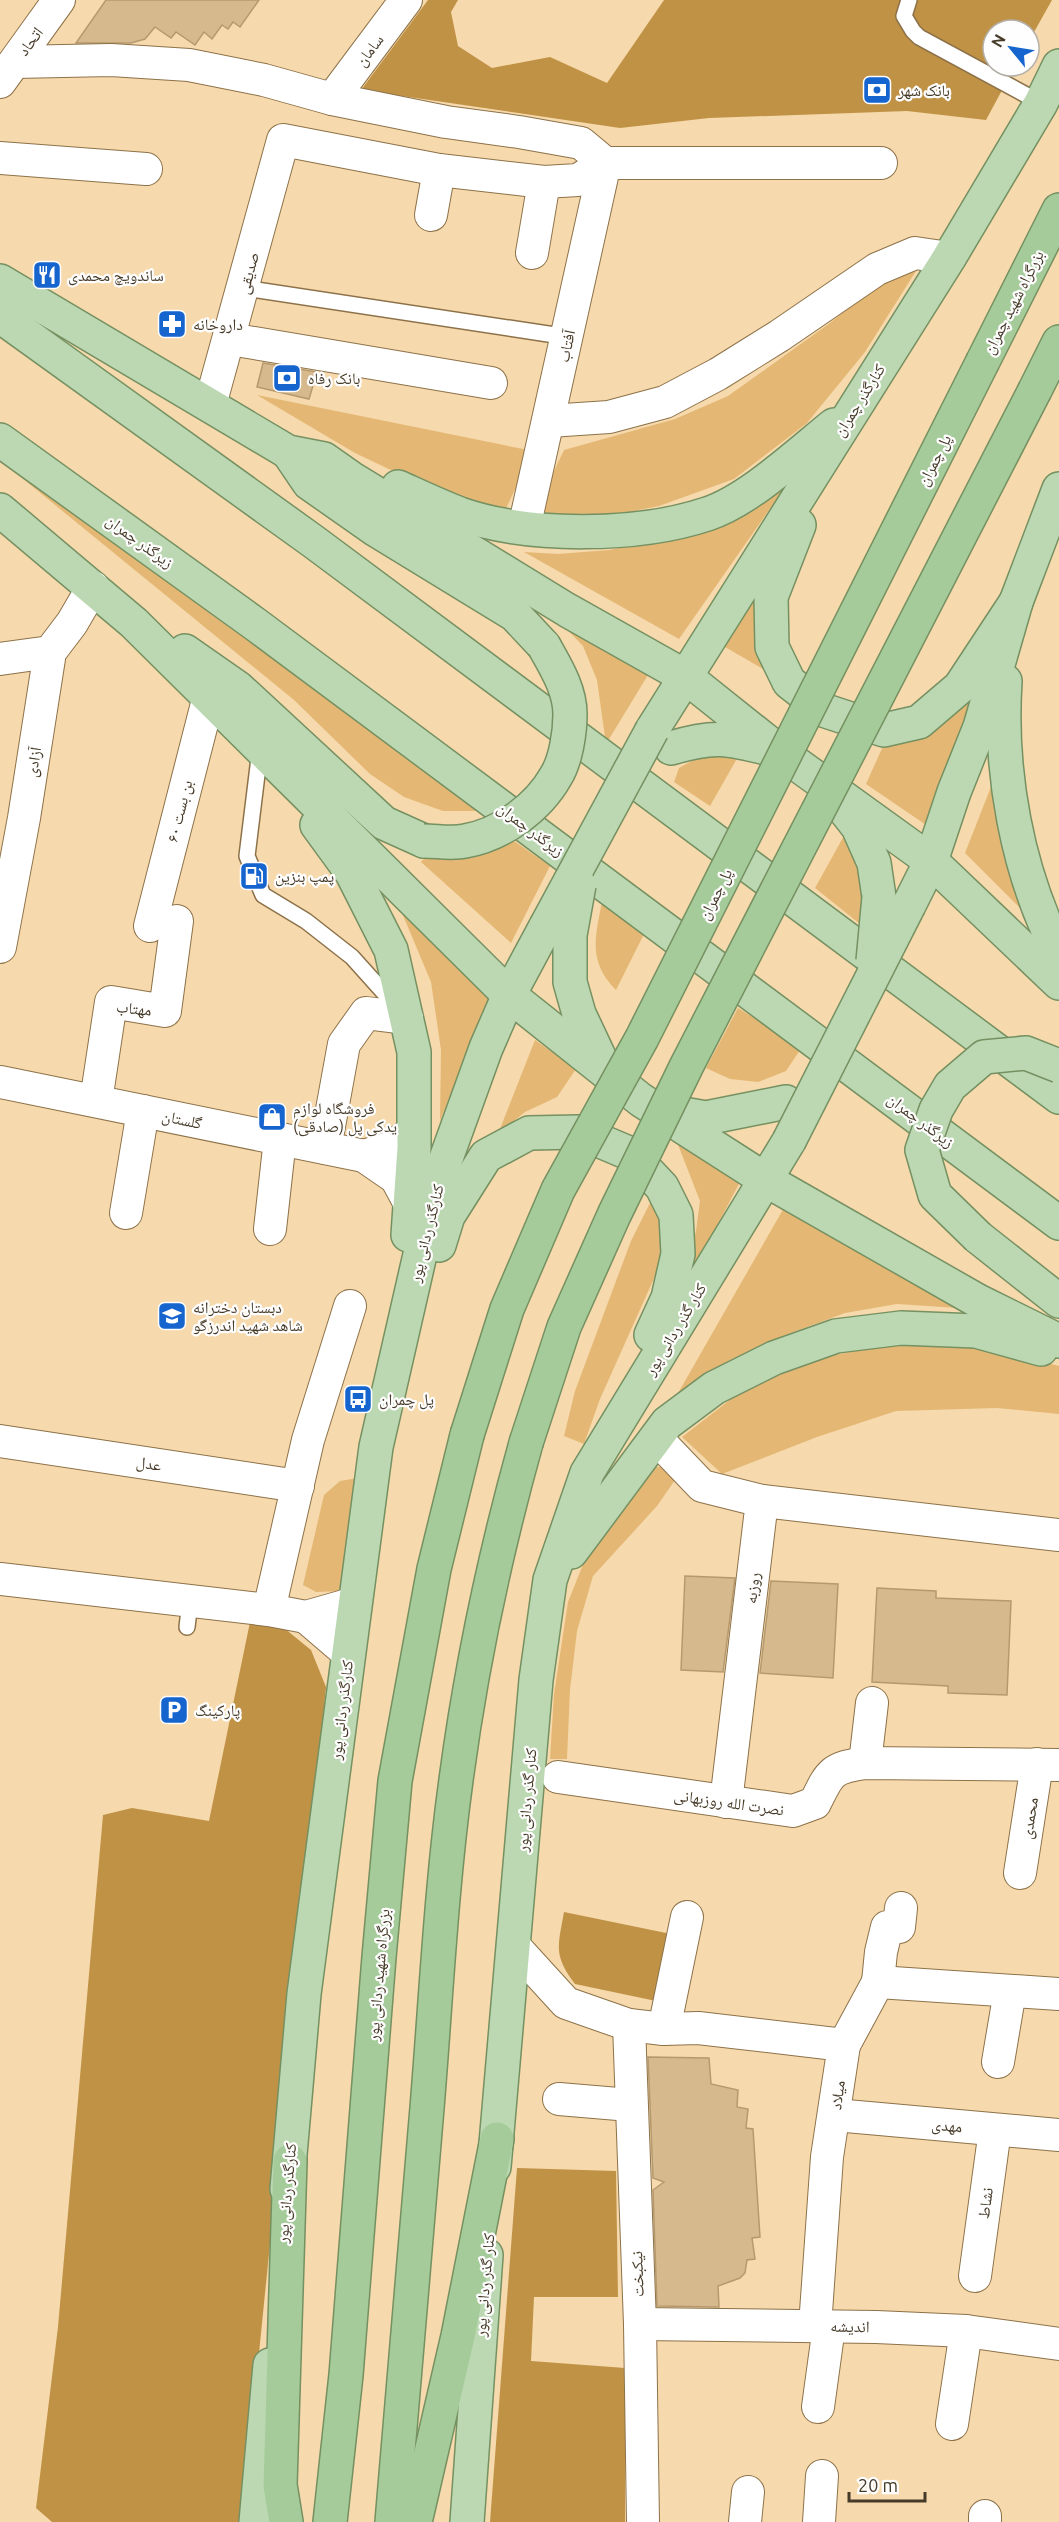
<svg xmlns="http://www.w3.org/2000/svg" width="1059" height="2522" viewBox="0 0 1059 2522" font-family="Ubuntu,'Noto Naskh Arabic',sans-serif">
<rect width="100%" height="100%" fill="#f6d9ac"/>
<g fill="#e4b874">
<path d="M 916,271 L 865,352 L 807,423 L 734,479 L 659,506 L 598,518 L 530,521 L 564,450 L 675,419 L 728,396 L 830,323 L 886,277 Z"/>
<path d="M 257,395 L 533,451 L 501,519 L 435,491 L 355,453 Z"/>
<path d="M 0,460 L 45,490 L 289,671 L 486,811 L 443,811 L 404,797 L 370,774 L 294,700 Z"/>
<path d="M 792,477 L 679,639 L 524,552 L 558,554 L 609,550 L 706,532 L 746,512 Z"/>
<path d="M 772,564 L 772,674 L 725,647 Z"/>
<path d="M 556,618 L 651,670 L 606,744 L 597,680 L 583,646 Z"/>
<path d="M 979,687 L 932,829 L 866,784 L 884,744 Z"/>
<path d="M 723,753 L 739,755 L 710,806 L 674,782 L 679,768 L 699,757 Z"/>
<path d="M 996,774 L 1032,920 L 965,853 Z"/>
<path d="M 845,834 L 865,880 L 860,924 L 815,888 Z"/>
<path d="M 514,841 L 550,866 L 511,943 L 421,862 L 431,851 L 483,854 Z"/>
<path d="M 397,901 L 491,994 L 440,1121 L 441,1050 L 431,982 Z"/>
<path d="M 602,902 L 645,932 L 616,990 C 588,962 595,937 602,902 Z"/>
<path d="M 738,1008 L 802,1047 L 786,1071 L 758,1082 L 730,1079 L 706,1068 Z"/>
<path d="M 535,1040 L 576,1069 L 557,1097 L 525,1112 L 498,1134 Z"/>
<path d="M 675,1137 L 742,1178 L 677,1302 L 696,1231 L 700,1201 Z"/>
<path d="M 654,1195 L 663,1223 L 664,1256 L 600,1399 L 584,1444 L 564,1436 L 575,1391 L 616,1281 L 631,1241 Z"/>
<path d="M 785,1206 L 973,1309 L 897,1304 L 845,1313 L 785,1335 L 730,1360 L 677,1395 Z"/>
<path d="M 903,1341 L 975,1346 L 1059,1366 L 1059,1414 L 997,1408 L 896,1411 L 817,1437 L 722,1474 L 682,1437 L 740,1392 L 816,1359 Z"/>
<path d="M 648,1467 L 667,1467 L 675,1480 L 657,1506 L 593,1576 L 577,1631 L 570,1690 L 567,1759 L 550,1759 L 554,1694 L 568,1602 L 586,1557 Z"/>
<path d="M 358,1478 L 345,1591 L 316,1592 L 303,1585 L 324,1495 L 340,1481 Z"/>
</g>
<g fill="#c09245">
<path d="M 428,0 L 458,0 L 451,12 L 458,46 L 492,68 L 550,57 L 607,83 L 664,0 L 1052,0 L 1029,41 L 1029,30 L 993,30 L 993,66 L 1015,66 L 986,120 L 907,111 L 709,118 L 620,128 L 361,90 Z"/>
<path d="M 250,1622 L 284,1628 L 311,1650 L 326,1687 L 242,2522 L 52,2522 L 36,2508 L 58,2327 L 103,1815 L 132,1808 L 209,1821 Z"/>
<path d="M 564,1912 L 671,1934 L 656,2001 L 575,1984 C 553,1955 558,1946 564,1912 Z"/>
<path d="M 517,2168 L 616,2171 L 618,2297 L 534,2297 L 531,2361 L 625,2368 L 625,2522 L 490,2522 Z"/>
</g>
<g fill="#d6ba8e" stroke="#b69a6f" stroke-width="1.5">
<path d="M 106,0 L 259,0 L 240,27 L 233,22 L 228,29 L 222,25 L 212,39 L 204,32 L 195,45 L 176,32 L 171,38 L 155,27 L 145,39 L 131,43 L 76,43 Z"/>
<path d="M 263,363 L 317,372 L 309,399 L 257,387 Z"/>
<path d="M 685,1576 L 735,1578 L 723,1672 L 681,1670 Z"/>
<path d="M 771,1581 L 838,1584 L 833,1678 L 760,1673 Z"/>
<path d="M 877,1588 L 936,1591 L 936,1598 L 1011,1601 L 1007,1695 L 948,1693 L 948,1686 L 872,1682 Z"/>
<path d="M 648,2057 L 709,2058 L 711,2084 L 738,2090 L 737,2107 L 748,2109 L 746,2128 L 753,2129 L 760,2237 L 752,2238 L 755,2259 L 747,2260 L 745,2273 L 740,2278 L 718,2286 L 719,2307 L 657,2306 L 653,2190 L 664,2182 L 653,2178 Z"/>
</g>
<g fill="none" stroke-linecap="round" stroke-linejoin="round">
<g stroke="#8d7249" stroke-width="18">
<g id="service">
<path d="M 909,0 L 904,16 L 913,31 L 919,37 L 1041,103"/>
<path d="M 244,288 L 568,337"/>
<path d="M 260,750 L 247,856 L 263,895 L 306,921 L 352,957 L 396,1006"/>
<path d="M 187,1627 L 190,1602"/>
</g>
</g>
<g stroke="#8d7249" stroke-width="34">
<g id="minor">
<path d="M 15,62 L 111,60 L 189,65 L 264,80 L 332,99 L 446,122 L 519,132 L 581,143 L 605,163"/>
<path d="M 0,82 L 59,0"/>
<path d="M 332,99 L 406,0"/>
<path d="M 0,158 L 146,169"/>
<path d="M 431,215 L 439,170"/>
<path d="M 532,253 L 544,182"/>
<path d="M 230,339 L 491,383"/>
<path d="M 210,405 L 283,140 L 439,170 L 544,182 L 578,180 L 605,163 L 881,163"/>
<path d="M 549,421 L 609,417 L 665,402 L 718,374 L 779,336 L 877,269 L 915,253 L 949,258"/>
<path d="M 524,528 L 605,163"/>
<path d="M 0,659 L 50,652"/>
<path d="M 150,926 L 209,696"/>
<path d="M 0,947 L 24,818 L 50,652 L 72,623 L 93,587"/>
<path d="M 0,1082 L 364,1156 L 396,1178 L 410,1204"/>
<path d="M 96,1101 L 111,1002 L 165,1011 L 177,921"/>
<path d="M 325,1148 L 344,1044 L 366,1013 L 407,1018"/>
<path d="M 364,1156 L 392,1147 L 414,1131"/>
<path d="M 126,1213 L 143,1111"/>
<path d="M 270,1229 L 280,1139"/>
<path d="M 656,1438 L 702,1486 L 762,1501 L 726,1802"/>
<path d="M 0,1441 L 298,1486"/>
<path d="M 762,1501 L 1059,1535"/>
<path d="M 0,1579 L 269,1610 L 306,1617 L 355,1603"/>
<path d="M 269,1610 L 308,1440 L 350,1306"/>
<path d="M 306,1617 L 348,1653"/>
<path d="M 865,1763 L 872,1703"/>
<path d="M 558,1777 L 793,1811 L 815,1803 C 830,1772 831,1768 865,1763 L 1059,1765"/>
<path d="M 1020,1873 L 1037,1764"/>
<path d="M 514,1946 L 566,2003 L 629,2025 L 664,2029 L 698,2028 L 844,2045 L 827,2157 L 815,2326 L 828,2334 L 818,2407"/>
<path d="M 878,1982 L 881,1952 L 887,1927 L 899,1927 L 901,1908"/>
<path d="M 629,2025 L 640,2324 L 643,2522"/>
<path d="M 664,2029 L 687,1917"/>
<path d="M 844,2045 L 878,1982 L 1059,1994"/>
<path d="M 998,2062 L 1010,1991"/>
<path d="M 559,2099 L 630,2105"/>
<path d="M 835,2115 L 1059,2135"/>
<path d="M 975,2276 L 995,2130"/>
<path d="M 640,2324 L 876,2327 L 966,2331 L 1059,2344"/>
<path d="M 952,2424 L 966,2331"/>
<path d="M 985,2516 L 985,2522"/>
<path d="M 745,2522 L 748,2492"/>
<path d="M 819,2522 L 822,2476"/>
</g>
</g>
<g stroke="#759061" stroke-width="36">
<g id="primary">
<path d="M 0,281 L 288,452 L 324,459 L 351,478 L 567,610 L 686,677 L 780,752 L 931,861 L 1059,983"/>
<path d="M 0,316 L 314,542 L 1059,1097"/>
<path d="M 0,440 L 255,624 L 1059,1223"/>
<path d="M 288,452 L 309,483 L 376,530 L 515,615 L 544,646"/>
<path d="M 398,487 C 418,496 439,506 460,514 C 529,538 638,537 707,514 C 748,501 799,453 834,425"/>
<path d="M 0,510 L 134,623 L 509,995 L 641,1100 L 766,1180 L 978,1301 L 1059,1341"/>
<path d="M 799,525 L 771,597 L 772,647 L 789,682 L 826,711 L 884,730 L 919,722 L 960,687 L 1016,602"/>
<path d="M 185,651 L 238,688 L 384,823 L 424,841"/>
<path d="M 1005,681 C 999,772 1017,872 1059,953"/>
<path d="M 652,730 L 949,258 L 1041,103 L 1059,66"/>
<path d="M 671,748 C 714,735 727,738 770,749"/>
<path d="M 840,804 L 858,827 L 874,863 L 879,897"/>
<path d="M 317,825 L 352,873 L 391,950 L 414,1052 L 414,1148 L 408,1235"/>
<path d="M 909,905 L 931,861 L 954,792 L 980,727 L 1016,602 L 1059,489"/>
<path d="M 570,935 L 570,982 L 579,1014 L 603,1065"/>
<path d="M 666,1111 L 706,1118 L 786,1102"/>
<path d="M 978,1237 L 1059,1301"/>
<path d="M 439,1245 L 448,1216 L 486,1156 L 529,1133 L 579,1132 L 631,1154 L 662,1187 L 676,1215 L 678,1254 L 668,1298 L 651,1335"/>
<path d="M 571,1552 L 667,1423 L 714,1388 L 774,1358 L 836,1336 L 901,1328 L 976,1331 L 1041,1349"/>
<path d="M 494,2167 L 536,1680 L 550,1580 L 587,1473 L 789,1141"/>
<path d="M 287,2189 L 304,1994 L 376,1447 L 435,1189 L 486,1048 L 509,995 L 546,926"/>
<path d="M 256,2522 L 270,2365"/>
<path d="M 467,2522 L 486,2255"/>
</g>
</g>
<g stroke="#759061" stroke-width="36">
<g id="trunk">
<path d="M 983,361 L 1059,210"/>
<path d="M 1035,390 L 1059,342"/>
<path d="M 286,2522 L 280,2485 L 290,2161"/>
<path d="M 330,2522 L 346,2375 L 379,1957 L 395,1781 L 434,1569 L 467,1435"/>
<path d="M 392,2522 C 404,2384 416,2246 427,2108 C 436,1999 441,1889 456,1780 C 471,1667 495,1554 526,1443"/>
<path d="M 415,2522 L 458,2336 L 497,2139"/>
</g>
</g>
<use href="#service" stroke="#fff" stroke-width="15"/>
<use href="#minor" stroke="#fff" stroke-width="32"/>
<use href="#primary" stroke="#bcd8b3" stroke-width="33"/>
<use href="#trunk" stroke="#a6cb9a" stroke-width="33"/>
<g stroke="#759061" stroke-width="36" stroke-linecap="butt">
<g id="primary-bridge">
<path d="M 424,841 C 437,841 452,844 465,841 C 501,835 538,808 556,776 C 566,760 570,732 570,714 C 570,689 555,666 544,646"/>
<path d="M 546,926 L 652,730"/>
<path d="M 570,935 L 579,885"/>
<path d="M 873,961 L 879,897"/>
<path d="M 789,1141 L 909,905"/>
<path d="M 978,1237 L 935,1195 L 922,1150 L 936,1110 L 950,1086 L 984,1057 L 1026,1053 L 1059,1066"/>
</g>
</g>
<g stroke="#759061" stroke-width="36" stroke-linecap="butt">
<g id="trunk-bridge">
<path d="M 467,1435 L 507,1309 L 558,1190 L 642,1038 L 983,361"/>
<path d="M 526,1443 L 564,1327 L 614,1215 L 687,1065 L 1035,390"/>
</g>
</g>
<use href="#primary-bridge" stroke="#bcd8b3" stroke-width="33"/>
<use href="#trunk-bridge" stroke="#a6cb9a" stroke-width="33"/>
</g>
<defs>
<g id="bank-square" transform="scale(1.5)"><rect x="-9" y="-9" width="18" height="18" rx="4" fill="#1664ce" stroke="#fefefe"/><path d="M-6-4H6V4H-6ZM0-2.3a2.3 2.3 0 1 0 0 4.6a2.3 2.3 0 1 0 0-4.6Z" fill="#fff"/></g>
<g id="restaurant-square" transform="scale(1.5)"><rect x="-9" y="-9" width="18" height="18" rx="4" fill="#1664ce" stroke="#fefefe"/><path d="M-5-6h1v4h1v-4h1v4h1v-4h1v5L-1.5 .5V6h-2V.5L-5-1ZM5-6V6H3V1.5H1.5Q1.5-4 5-6Z" fill="#fff"/></g>
<g id="pharmacy-square" transform="scale(1.5)"><rect x="-9" y="-9" width="18" height="18" rx="4" fill="#1664ce" stroke="#fefefe"/><path d="M-2-6h4v4h4v4h-4v4h-4v-4h-4v-4h4Z" fill="#fff"/></g>
<g id="fuel-square" transform="scale(1.5)"><rect x="-9" y="-9" width="18" height="18" rx="4" fill="#1664ce" stroke="#fefefe"/><path d="M-5.5-6h7V0h2V4h1.3V-2.5L3-4.5l.8-.8L6-3V5H2.5V1h-1V6h-7ZM-4.2-4.7v3.2H.2V-4.7Z" fill="#fff"/></g>
<g id="shop-square" transform="scale(1.5)"><rect x="-9" y="-9" width="18" height="18" rx="4" fill="#1664ce" stroke="#fefefe"/><path d="M-5-2.5h2.3a2.7 3.5 0 0 1 5.4 0H5L5.5 6h-11ZM-1.5-2.5h3a1.5 2.3 0 0 0-3 0Z" fill="#fff"/></g>
<g id="school-square" transform="scale(1.5)"><rect x="-9" y="-9" width="18" height="18" rx="4" fill="#1664ce" stroke="#fefefe"/><path d="M0-5L7-2L0 1L-7-2ZM-4 1L0 2.5L4 1V4Q0 6-4 4Z" fill="#fff"/></g>
<g id="bus-square" transform="scale(1.5)"><rect x="-9" y="-9" width="18" height="18" rx="4" fill="#1664ce" stroke="#fefefe"/><path d="M-5-6H5V4H4V6H2V4H-2V6H-4V4H-5ZM-3.5-4V0h7V-4ZM-3.5 1.2v1.5H-2V1.2ZM2 1.2v1.5H3.5V1.2Z" fill="#fff"/></g>
<g id="parking-square" transform="scale(1.5)"><rect x="-9" y="-9" width="18" height="18" rx="4" fill="#1664ce" stroke="#fefefe"/><path d="M-3.5-5.5H1a3.5 3.5 0 0 1 0 7H-1V5.5H-3.5ZM-1-3.4V-.6H.8a1.4 1.4 0 0 0 0-2.8Z" fill="#fff"/></g>
</defs>
<g fill-rule="evenodd">
<use href="#bank-square" x="877" y="90"/>
<use href="#restaurant-square" x="47" y="275"/>
<use href="#pharmacy-square" x="172" y="324"/>
<use href="#bank-square" x="287" y="378"/>
<use href="#fuel-square" x="254" y="876"/>
<use href="#shop-square" x="272" y="1117"/>
<use href="#school-square" x="172" y="1316"/>
<use href="#bus-square" x="358" y="1399"/>
<use href="#parking-square" x="174" y="1710"/>
</g>
<g text-anchor="middle" stroke-width="4.5" stroke-linejoin="round" paint-order="stroke">
<g font-size="16" fill="#463a28" stroke="#fefefe">
<text transform="translate(30 41) rotate(-54)" y="6">اتحاد</text>
<text transform="translate(369 50) rotate(-53)" y="6">سامان</text>
<text transform="translate(248 273) rotate(-75)" y="6">صدیقی</text>
<text transform="translate(1013 302) rotate(-63)" y="6">بزرگراه شهید چمران</text>
<text transform="translate(566 346) rotate(-78)" y="6">آفتاب</text>
<text transform="translate(859 400) rotate(-58)" y="6">کنارگذر چمران</text>
<text transform="translate(934 460) rotate(-63)" y="6">پل چمران</text>
<text transform="translate(140 541) rotate(36)" y="6">زیرگذر چمران</text>
<text transform="translate(33 762) rotate(-81)" y="6">آزادی</text>
<text transform="translate(179 811) rotate(-76)" y="6">بن بست ۶۰</text>
<text transform="translate(531 829) rotate(37)" y="6">زیرگذر چمران</text>
<text transform="translate(715 894) rotate(-63)" y="6">پل چمران</text>
<text transform="translate(134 1008) rotate(6)" y="6">مهتاب</text>
<text transform="translate(182 1119) rotate(12)" y="6">گلستان</text>
<text transform="translate(921 1120) rotate(37)" y="6">زیرگذر چمران</text>
<text transform="translate(426 1233) rotate(-76)" y="6">کنارگذر ردانی پور</text>
<text transform="translate(675 1329) rotate(-59)" y="6">کنار گذر ردانی پور</text>
<text transform="translate(149 1463) rotate(9)" y="6">عدل</text>
<text transform="translate(752 1588) rotate(-83)" y="6">روزبه</text>
<text transform="translate(341 1710) rotate(-83)" y="6">کنارگذر ردانی پور</text>
<text transform="translate(526 1800) rotate(-85)" y="6">کنار گذر ردانی پور</text>
<text transform="translate(729 1802) rotate(8)" y="6">نصرت الله روزبهانی</text>
<text transform="translate(1029 1818) rotate(-81)" y="6">محمدی</text>
<text transform="translate(378 1975) rotate(-85)" y="6">بزرگراه شهید ردانی پور</text>
<text transform="translate(837 2095) rotate(-82)" y="6">میلاد</text>
<text transform="translate(947 2125) rotate(5)" y="6">مهدی</text>
<text transform="translate(286 2193) rotate(-85)" y="6">کنارگذر ردانی پور</text>
<text transform="translate(985 2203) rotate(-82)" y="6">نشاط</text>
<text transform="translate(637 2274) rotate(-92)" y="6">نیکبخت</text>
<text transform="translate(484 2285) rotate(-85)" y="6">کنار گذر ردانی پور</text>
<text transform="translate(850 2326) rotate(1)" y="6">اندیشه</text>
</g>
<g font-size="16" fill="#463a28" stroke="#fefefe" text-anchor="start">
<text x="898" y="96">بانک شهر</text>
<text x="68" y="281">ساندویچ محمدی</text>
<text x="193" y="330">داروخانه</text>
<text x="308" y="384">بانک رفاه</text>
<text x="275" y="882">پمپ بنزین</text>
<text x="293" y="1114">فروشگاه لوازم<tspan x="293" dy="18">یدکی پل (صادقی)</tspan></text>
<text x="193" y="1313">دبستان دخترانه<tspan x="193" dy="18">شاهد شهید اندرزگو</tspan></text>
<text x="379" y="1405">پل چمران</text>
<text x="195" y="1716">پارکینگ</text>
</g>
</g>
<g transform="translate(1011 48) rotate(300)"><circle r="28" fill="#fefefe" stroke="#b4b0a8" stroke-width="1.5"/>
<path d="M0-4.5L10 22L0 15L-10 22Z" fill="#1664ce"/>
<text y="-9" font-size="16" font-weight="bold" text-anchor="middle" fill="#463a28">N</text>
</g>
<path d="M849 2492v9h76v-9" fill="none" stroke="#463a28" stroke-width="3"/>
<text x="858" y="2492" font-size="18" fill="#463a28" stroke="#fefefe" stroke-width="4.5" paint-order="stroke">20 m</text>
</svg>
